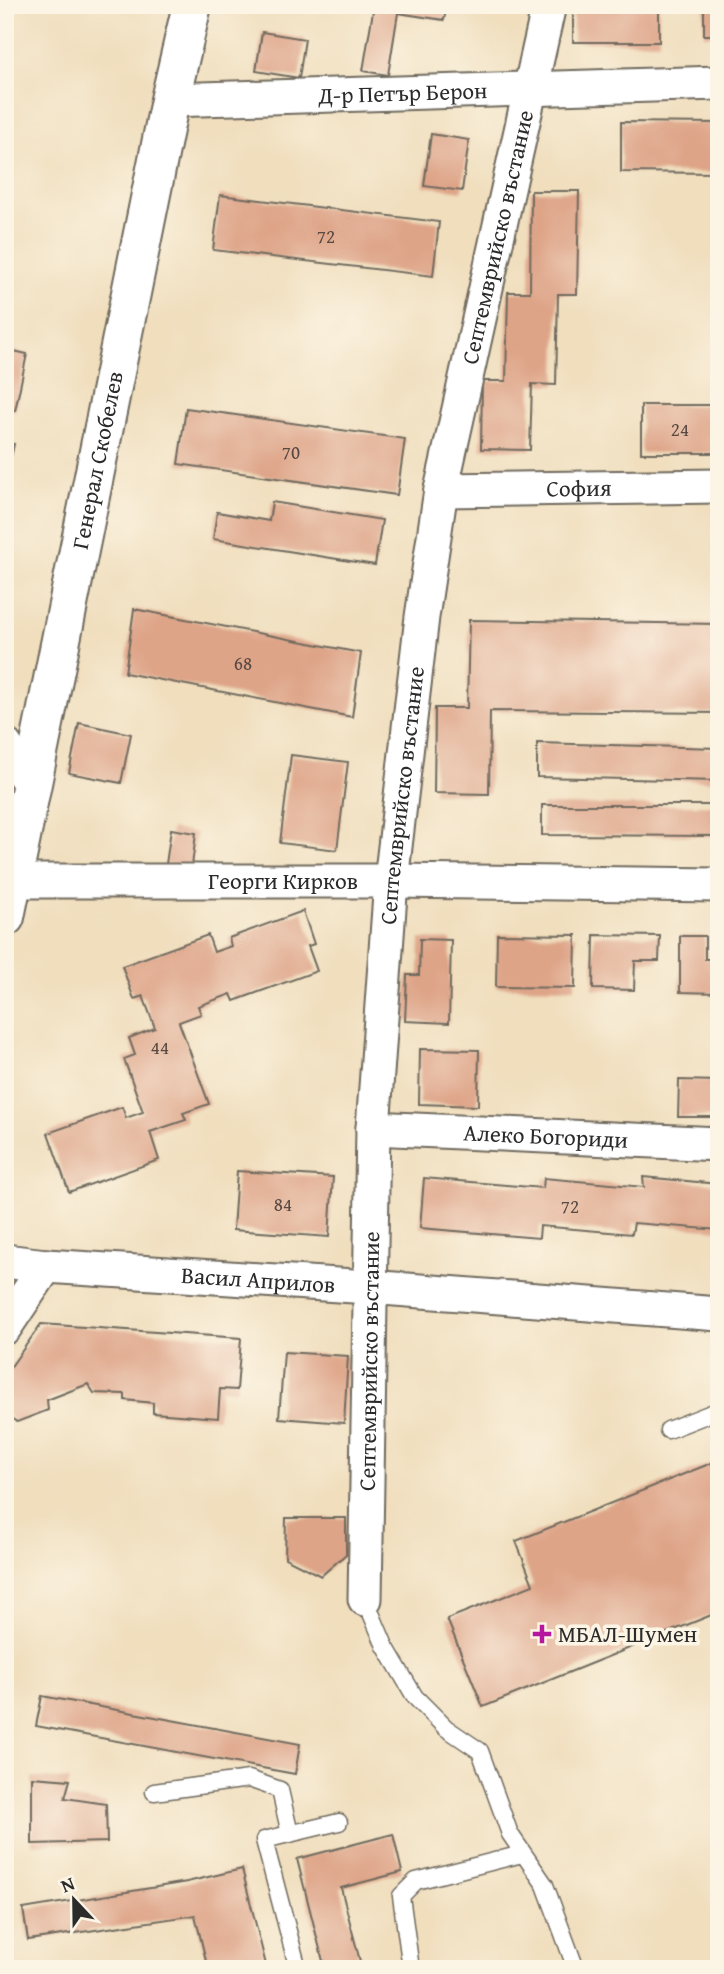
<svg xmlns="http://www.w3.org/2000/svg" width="724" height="1974" viewBox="0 0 724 1974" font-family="'Gentium Book Plus',serif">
<rect width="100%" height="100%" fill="#fcf5e5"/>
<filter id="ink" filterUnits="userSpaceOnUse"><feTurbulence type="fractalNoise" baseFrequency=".0143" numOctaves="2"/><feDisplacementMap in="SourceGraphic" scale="14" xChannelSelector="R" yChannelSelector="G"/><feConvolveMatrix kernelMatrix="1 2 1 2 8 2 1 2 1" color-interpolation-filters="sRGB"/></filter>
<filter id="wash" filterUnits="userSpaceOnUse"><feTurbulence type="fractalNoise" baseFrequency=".00686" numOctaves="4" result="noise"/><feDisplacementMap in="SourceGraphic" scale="28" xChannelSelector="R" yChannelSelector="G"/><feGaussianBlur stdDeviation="1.57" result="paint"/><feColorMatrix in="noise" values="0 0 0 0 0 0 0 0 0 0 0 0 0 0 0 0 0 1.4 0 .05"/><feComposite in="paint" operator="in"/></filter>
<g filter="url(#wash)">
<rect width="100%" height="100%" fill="#f0debd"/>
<g id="blocks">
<g fill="#dea488">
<path d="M 374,5 L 447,5 L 444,20 L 398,13 L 388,75 L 363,71 Z"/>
<rect x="704" y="5" width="15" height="30"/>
<rect x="573" y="7" width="86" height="35"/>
<path d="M 262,32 L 305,39 L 299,78 L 256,71 Z"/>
<path d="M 621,122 L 719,123 L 719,173 L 621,172 Z"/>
<path d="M 431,134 L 469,140 L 462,191 L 424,186 Z"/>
<path d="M 531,191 L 579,191 L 577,294 L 558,294 L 556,385 L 532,384 L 530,450 L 481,449 L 482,381 L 506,381 L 508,292 L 530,292 Z"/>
<path d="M 220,195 L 439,222 L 433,276 L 213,250 Z"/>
<path d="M 5,349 L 27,354 L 15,411 L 5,409 Z"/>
<rect x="641" y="405" width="78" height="48"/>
<path d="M 186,408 L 405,439 L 397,495 L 178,464 Z"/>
<path d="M 5,442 L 14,444 L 6,481 L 5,481 Z"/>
<path d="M 272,502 L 382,520 L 375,565 L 213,539 L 217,512 L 269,521 Z"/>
<path d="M 134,609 L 361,653 L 352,717 L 125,673 Z"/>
<path d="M 469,620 L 719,624 L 719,713 L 490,711 L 489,794 L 434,793 L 435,708 L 467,708 Z"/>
<path d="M 79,723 L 131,734 L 121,783 L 69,773 Z"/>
<path d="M 537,743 L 719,748 L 719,781 L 537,777 Z"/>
<path d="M 291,755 L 348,762 L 337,850 L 280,843 Z"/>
<path d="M 542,805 L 719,805 L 719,836 L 542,835 Z"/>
<path d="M 171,829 L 196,833 L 192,866 L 166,864 Z"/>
<path d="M 303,911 L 314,944 L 308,946 L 317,971 L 234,1001 L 231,994 L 198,1006 L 201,1014 L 179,1022 L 209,1104 L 183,1113 L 186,1120 L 150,1132 L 159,1160 L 69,1192 L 48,1133 L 122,1107 L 126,1118 L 143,1112 L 124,1059 L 135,1055 L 129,1038 L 155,1028 L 143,996 L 134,999 L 122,966 L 208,935 L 214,952 L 231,946 L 229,938 Z"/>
<path d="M 497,934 L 576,935 L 575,988 L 496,987 Z"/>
<path d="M 594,935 L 660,936 L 659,961 L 635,961 L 634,990 L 593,989 Z"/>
<path d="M 680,936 L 705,936 L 705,959 L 719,959 L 719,993 L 680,992 Z"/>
<path d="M 420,939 L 451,940 L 449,1023 L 405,1021 L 407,975 L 419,975 Z"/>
<path d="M 420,1049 L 479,1050 L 478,1106 L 419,1104 Z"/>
<path d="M 679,1080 L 719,1081 L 719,1117 L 678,1117 Z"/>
<path d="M 237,1171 L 333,1177 L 329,1237 L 233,1230 Z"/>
<path d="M 643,1177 L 719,1184 L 719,1230 L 634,1223 L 632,1234 L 540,1226 L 539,1238 L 420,1228 L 424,1178 L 543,1188 L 544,1178 L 644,1187 Z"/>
<path d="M 41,1324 L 241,1338 L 237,1390 L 220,1389 L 218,1418 L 153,1413 L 153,1403 L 125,1400 L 125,1394 L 94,1393 L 88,1384 L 47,1400 L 48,1410 L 17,1422 L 5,1414 L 5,1375 Z"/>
<path d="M 284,1352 L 348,1356 L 344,1423 L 279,1418 Z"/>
<path d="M 719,1460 L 719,1612 L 483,1707 L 447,1619 L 533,1585 L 516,1541 Z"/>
<path d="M 286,1518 L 346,1518 L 346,1554 L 321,1576 L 285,1558 Z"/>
<path d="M 42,1696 L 300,1744 L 295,1774 L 36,1726 Z"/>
<path d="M 32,1777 L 70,1780 L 65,1798 L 106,1804 L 107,1842 L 32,1844 Z"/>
<path d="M 393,1834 L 402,1872 L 341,1888 L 362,1969 L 325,1969 L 297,1859 Z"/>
<path d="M 242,1869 L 267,1969 L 208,1969 L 195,1915 L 28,1940 L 23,1909 L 187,1882 Z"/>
</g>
</g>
</g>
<g filter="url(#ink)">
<use href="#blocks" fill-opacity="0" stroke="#706a5e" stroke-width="2"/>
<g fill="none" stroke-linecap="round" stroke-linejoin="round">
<g stroke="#706a5e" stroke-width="19">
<g id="service">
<path d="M 668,1430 L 719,1410"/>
<path d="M 365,1599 L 385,1646 L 415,1697 L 446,1728 L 480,1751 L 510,1834 L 545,1885 L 576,1969"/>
<path d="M 154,1792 L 249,1779 L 280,1790 L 290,1834"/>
<path d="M 298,1969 L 264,1840 L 339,1822"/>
<path d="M 411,1969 L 401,1896 L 416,1881 L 522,1854"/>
</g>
</g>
<g stroke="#706a5e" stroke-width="37">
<g id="minor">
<path id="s1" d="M 170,100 L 719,83"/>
<path id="s2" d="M 441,490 L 719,486"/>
<path d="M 5,745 L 32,787"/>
<path id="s3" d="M 13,881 L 391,881 L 719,885"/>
<path id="s4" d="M 373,1128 L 719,1144"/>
<path id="s5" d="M 5,1261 L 46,1266 L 369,1287 L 719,1314"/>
<path d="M 5,1327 L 46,1266"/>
<path id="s6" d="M 365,1599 L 373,1128 L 391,881 L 422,617 L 441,490 L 549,5"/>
</g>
</g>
<g stroke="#706a5e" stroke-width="42">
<g id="tertiary">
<path id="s7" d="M 5,917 L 170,100 L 192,5"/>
</g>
</g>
<use href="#service" stroke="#fff" stroke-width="16"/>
<use href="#minor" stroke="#fff" stroke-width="33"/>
<use href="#tertiary" stroke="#fff" stroke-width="38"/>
</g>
</g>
<path fill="#b5179e" stroke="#fcf5e5" stroke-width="2.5" d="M538.5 1623.5h7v7h7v7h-7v7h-7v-7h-7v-7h7z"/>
<g text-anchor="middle" stroke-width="7" stroke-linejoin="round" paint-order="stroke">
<g font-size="19" fill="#584942">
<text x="326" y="243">72</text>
<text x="680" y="436">24</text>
<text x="291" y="459">70</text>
<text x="243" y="670">68</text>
<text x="160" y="1054">44</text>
<text x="283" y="1211">84</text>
<text x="570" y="1213">72</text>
</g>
<g font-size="23" fill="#2b2b2b" stroke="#fcf5e5">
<text dy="8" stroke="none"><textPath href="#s1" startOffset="233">Д-р Петър Берон</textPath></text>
<text dy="8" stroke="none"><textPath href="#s6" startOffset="1372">Септемврийско въстание</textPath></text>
<text dy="8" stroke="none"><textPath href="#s7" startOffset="466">Генерал Скобелев</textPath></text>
<text dy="8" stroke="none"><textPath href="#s2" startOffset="138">София</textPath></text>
<text dy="8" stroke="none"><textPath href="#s6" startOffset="805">Септемврийско въстание</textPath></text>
<text dy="8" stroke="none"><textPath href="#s3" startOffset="270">Георги Кирков</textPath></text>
<text dy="8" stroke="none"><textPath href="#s4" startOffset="173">Алеко Богориди</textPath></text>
<text dy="8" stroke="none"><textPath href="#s5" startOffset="254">Васил Априлов</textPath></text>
<text dy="8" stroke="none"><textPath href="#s6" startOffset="238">Септемврийско въстание</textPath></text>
</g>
<g font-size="23" fill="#2b2b2b" stroke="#fcf5e5" text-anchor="start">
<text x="558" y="1642">МБАЛ-Шумен</text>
</g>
</g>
<rect width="724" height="1974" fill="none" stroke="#fcf5e5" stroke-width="28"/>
<g transform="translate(74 1900) rotate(338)" stroke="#fcf5e5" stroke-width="5" paint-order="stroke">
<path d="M0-5L12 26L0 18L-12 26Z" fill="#2b2b2b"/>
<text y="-10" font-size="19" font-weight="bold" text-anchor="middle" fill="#2b2b2b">N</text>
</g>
</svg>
